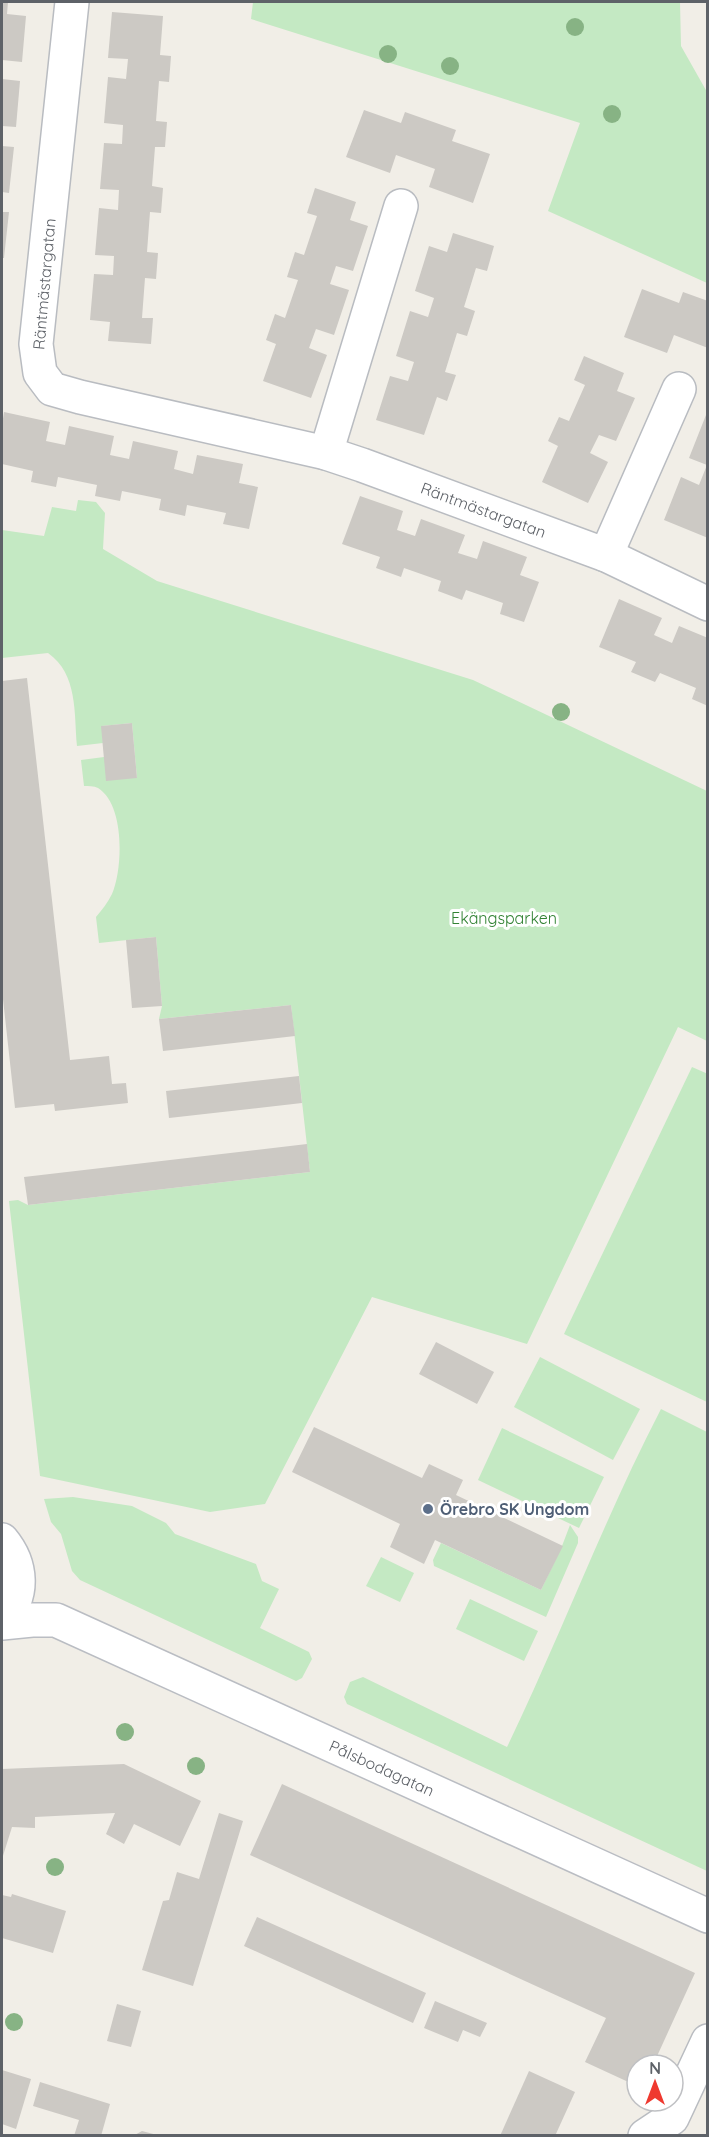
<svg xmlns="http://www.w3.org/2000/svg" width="709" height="2137" viewBox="0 0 709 2137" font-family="Quicksand,sans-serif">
<rect width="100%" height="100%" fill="#f1eee7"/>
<g fill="#c4e9c3">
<path d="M 253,2 L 680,2 L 681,46 L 707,92 L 707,283 L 548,211 L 580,123 L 251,19 Z"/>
<path d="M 78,500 L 96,502 L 105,513 L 103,549 L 157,581 L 473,680 L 707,791 L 707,1041 L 678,1027 L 527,1344 L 372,1297 L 265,1504 L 210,1512 L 40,1476 L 9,1201 L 18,1200 L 28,1205 L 310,1172 L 291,1005 L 159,1019 L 162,1006 L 156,937 L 99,943 L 96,917 C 102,910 108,902 112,894 C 123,868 125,805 98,788 C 94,786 88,786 84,786 L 81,760 L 104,757 L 137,778 L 132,723 L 102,726 L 103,743 L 77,746 C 74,713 78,674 48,653 L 2,658 L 2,530 L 44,536 L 52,507 L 76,511 Z"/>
<path d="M 692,1067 L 708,1074 L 707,1402 L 564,1334 Z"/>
<path d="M 540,1357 L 640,1409 L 613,1460 L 514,1407 Z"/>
<path d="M 661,1409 L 707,1432 L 707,1871 L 347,1704 L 344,1697 L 350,1682 L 363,1677 L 507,1747 C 561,1635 604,1519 661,1409 Z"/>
<path d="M 502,1428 L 604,1477 L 579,1528 L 478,1480 Z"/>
<path d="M 73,1497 L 132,1506 L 166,1523 L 175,1534 L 256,1564 L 262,1581 L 279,1589 L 260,1628 L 309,1652 L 312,1659 L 302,1678 L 296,1681 L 80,1580 L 72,1571 L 61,1534 L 51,1522 L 44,1499 Z"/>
<path d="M 570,1525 L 578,1537 L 578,1543 L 546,1617 L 434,1566 L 433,1560 L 441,1543 L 541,1590 L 562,1546 Z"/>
<path d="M 381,1557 L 414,1573 L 400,1602 L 366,1586 Z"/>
<path d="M 470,1599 L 538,1631 L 524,1661 L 456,1629 Z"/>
</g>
<g fill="#ccc9c4">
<path d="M 2,2 L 8,2 L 7,14 L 26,16 L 22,62 L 2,60 Z"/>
<path d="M 112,12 L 163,16 L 160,55 L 171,56 L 169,82 L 159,81 L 156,121 L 167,122 L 165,147 L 155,147 L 152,186 L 163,188 L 161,213 L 150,212 L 147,252 L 158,253 L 156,279 L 145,278 L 142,318 L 153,318 L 151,344 L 108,341 L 110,322 L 90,320 L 94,274 L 113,275 L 114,256 L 95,255 L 99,208 L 118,210 L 119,190 L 100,189 L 104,143 L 122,144 L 123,125 L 104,123 L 108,77 L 126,79 L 128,59 L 108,58 Z"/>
<path d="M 2,79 L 20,81 L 16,127 L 2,126 Z"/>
<path d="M 364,110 L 401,123 L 405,112 L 456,130 L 452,141 L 490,154 L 473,203 L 429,187 L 435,169 L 396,155 L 390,173 L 346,157 Z"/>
<path d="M 2,146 L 14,147 L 9,193 L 2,192 Z"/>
<path d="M 315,188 L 356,202 L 350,220 L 368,226 L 353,271 L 336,266 L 330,284 L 349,290 L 334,335 L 316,329 L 309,348 L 327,355 L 311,398 L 263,381 L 276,344 L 266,340 L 275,314 L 285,318 L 298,280 L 287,277 L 295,252 L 304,255 L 317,216 L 307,213 Z"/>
<path d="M 2,212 L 9,212 L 4,258 L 2,258 Z"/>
<path d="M 453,233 L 494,246 L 487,271 L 476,268 L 464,307 L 475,311 L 467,336 L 457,333 L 445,372 L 456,375 L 447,401 L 437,397 L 424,435 L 376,420 L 390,376 L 408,381 L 414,362 L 396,356 L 410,311 L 428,317 L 434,298 L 415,291 L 429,246 L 447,252 Z"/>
<path d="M 642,289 L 679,303 L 683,292 L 708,301 L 708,348 L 674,335 L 667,353 L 624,337 Z"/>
<path d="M 584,356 L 624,373 L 617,391 L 635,398 L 616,441 L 599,435 L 590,453 L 608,462 L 588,503 L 542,482 L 558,446 L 548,441 L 559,417 L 569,421 L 585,385 L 574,380 Z"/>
<path d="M 4,412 L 50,422 L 46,441 L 65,445 L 69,426 L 114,436 L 110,455 L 129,459 L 133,441 L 178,451 L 174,469 L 193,474 L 197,455 L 243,464 L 239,483 L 258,487 L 249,529 L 223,524 L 226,513 L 187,505 L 185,516 L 159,510 L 161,499 L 122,491 L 120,501 L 95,496 L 97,485 L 58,477 L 56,487 L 31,482 L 33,471 L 2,464 L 2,425 Z"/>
<path d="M 706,415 L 708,416 L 708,538 L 664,520 L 681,477 L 699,485 L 707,465 L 689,458 Z"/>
<path d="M 360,496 L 403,511 L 397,530 L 415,536 L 421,519 L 465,535 L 458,553 L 477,559 L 483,541 L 527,557 L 520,575 L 539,582 L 524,622 L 500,614 L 503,603 L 466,590 L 462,600 L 438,591 L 441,581 L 404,568 L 401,577 L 376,568 L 380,557 L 342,544 Z"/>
<path d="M 619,599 L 662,618 L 654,635 L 672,643 L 679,626 L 708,638 L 708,706 L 692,699 L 696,688 L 660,673 L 655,682 L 631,672 L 636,662 L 599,647 Z"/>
<path d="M 27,678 L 70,1060 L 109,1056 L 112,1084 L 126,1083 L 128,1103 L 55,1111 L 54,1104 L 15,1108 L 2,990 L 2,681 Z"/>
<path d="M 132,723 L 137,778 L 106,781 L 101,726 Z"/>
<path d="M 156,937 L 162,1006 L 132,1008 L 126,940 Z"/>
<path d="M 291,1005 L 295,1036 L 163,1051 L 159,1019 Z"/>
<path d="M 299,1076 L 302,1103 L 169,1118 L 166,1091 Z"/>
<path d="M 307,1144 L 310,1172 L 28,1205 L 24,1177 Z"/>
<path d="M 436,1342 L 494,1372 L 477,1404 L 419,1374 Z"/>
<path d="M 314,1427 L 422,1478 L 429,1464 L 463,1480 L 456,1495 L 563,1546 L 541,1590 L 435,1540 L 424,1564 L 390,1547 L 400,1524 L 292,1472 Z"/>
<path d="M 124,1764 L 201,1801 L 180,1846 L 134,1824 L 124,1844 L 106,1834 L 115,1813 L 35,1817 L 35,1828 L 12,1827 L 2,1859 L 2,1769 Z"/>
<path d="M 282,1784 L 695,1973 L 653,2065 L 637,2065 L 637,2086 L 585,2062 L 606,2018 L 250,1855 Z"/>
<path d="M 219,1813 L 243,1821 L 193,1986 L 142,1970 L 163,1901 L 169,1900 L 177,1872 L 199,1879 Z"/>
<path d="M 12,1894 L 66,1911 L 53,1953 L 2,1938 L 2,1895 L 11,1897 Z"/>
<path d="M 257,1917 L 426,1993 L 413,2023 L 244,1946 Z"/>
<path d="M 435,2001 L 487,2023 L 480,2037 L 463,2030 L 458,2042 L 424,2028 Z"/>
<path d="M 117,2004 L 141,2011 L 131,2047 L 107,2041 Z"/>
<path d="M 2,2070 L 31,2079 L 16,2129 L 2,2124 Z"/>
<path d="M 529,2071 L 575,2092 L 555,2136 L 500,2136 Z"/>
<path d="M 40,2082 L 110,2104 L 101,2136 L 74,2136 L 79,2120 L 33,2106 Z"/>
<path d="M 142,2131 L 157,2135 L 157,2136 L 133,2136 Z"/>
</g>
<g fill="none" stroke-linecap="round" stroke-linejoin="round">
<g stroke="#b9bcc1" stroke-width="36">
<g id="street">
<path id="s1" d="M 72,2 L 36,344 L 40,373 L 52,389 L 80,397 L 326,453 L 362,465 L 606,555 L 708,604"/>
<path d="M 326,453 L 401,206"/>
<path d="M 606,555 L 679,389"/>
<path d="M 645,2136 L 672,2118 L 708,2041"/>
</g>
</g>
<g stroke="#babdc3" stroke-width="36">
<g id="secondary">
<path d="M 2,1540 C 22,1564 25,1596 2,1619"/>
<path id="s2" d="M 2,1623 L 32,1620 L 56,1620 L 708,1916"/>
</g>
</g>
<use href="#street" stroke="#fff" stroke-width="33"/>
<use href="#secondary" stroke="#fff" stroke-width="33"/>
</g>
<g fill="#87b384">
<circle cx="575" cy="27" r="9"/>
<circle cx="388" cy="54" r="9"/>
<circle cx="450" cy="66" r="9"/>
<circle cx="612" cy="114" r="9"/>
<circle cx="561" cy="712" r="9"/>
<circle cx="125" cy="1732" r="9"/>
<circle cx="196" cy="1766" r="9"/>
<circle cx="55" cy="1867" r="9"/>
<circle cx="14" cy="2022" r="9"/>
</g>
<circle fill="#5c6f8a" stroke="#fff" stroke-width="2" cx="428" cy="1509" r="6"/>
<g text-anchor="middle" stroke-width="6" stroke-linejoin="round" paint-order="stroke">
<g font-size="16" fill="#5e6268" stroke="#fff">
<text transform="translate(44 284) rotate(-85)" y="6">Räntmästargatan</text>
<text dy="6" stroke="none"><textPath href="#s1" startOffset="842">Räntmästargatan</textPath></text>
<text dy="6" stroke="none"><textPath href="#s2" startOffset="412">Pålsbodagatan</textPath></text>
</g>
<g font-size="16" fill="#318233" stroke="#fff">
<text x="504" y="924">Ekängsparken</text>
</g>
<g font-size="16" font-weight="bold" fill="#4e5e75" stroke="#fff" text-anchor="start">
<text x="440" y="1515">Örebro SK Ungdom</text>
</g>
</g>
<rect width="709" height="2137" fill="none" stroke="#5e6268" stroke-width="6"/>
<g transform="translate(655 2083)"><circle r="28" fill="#ffffff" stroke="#bfc0c3" stroke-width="1.5"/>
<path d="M0-4.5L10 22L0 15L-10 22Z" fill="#ef392f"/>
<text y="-9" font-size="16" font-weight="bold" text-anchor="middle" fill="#5e6268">N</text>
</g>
</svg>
